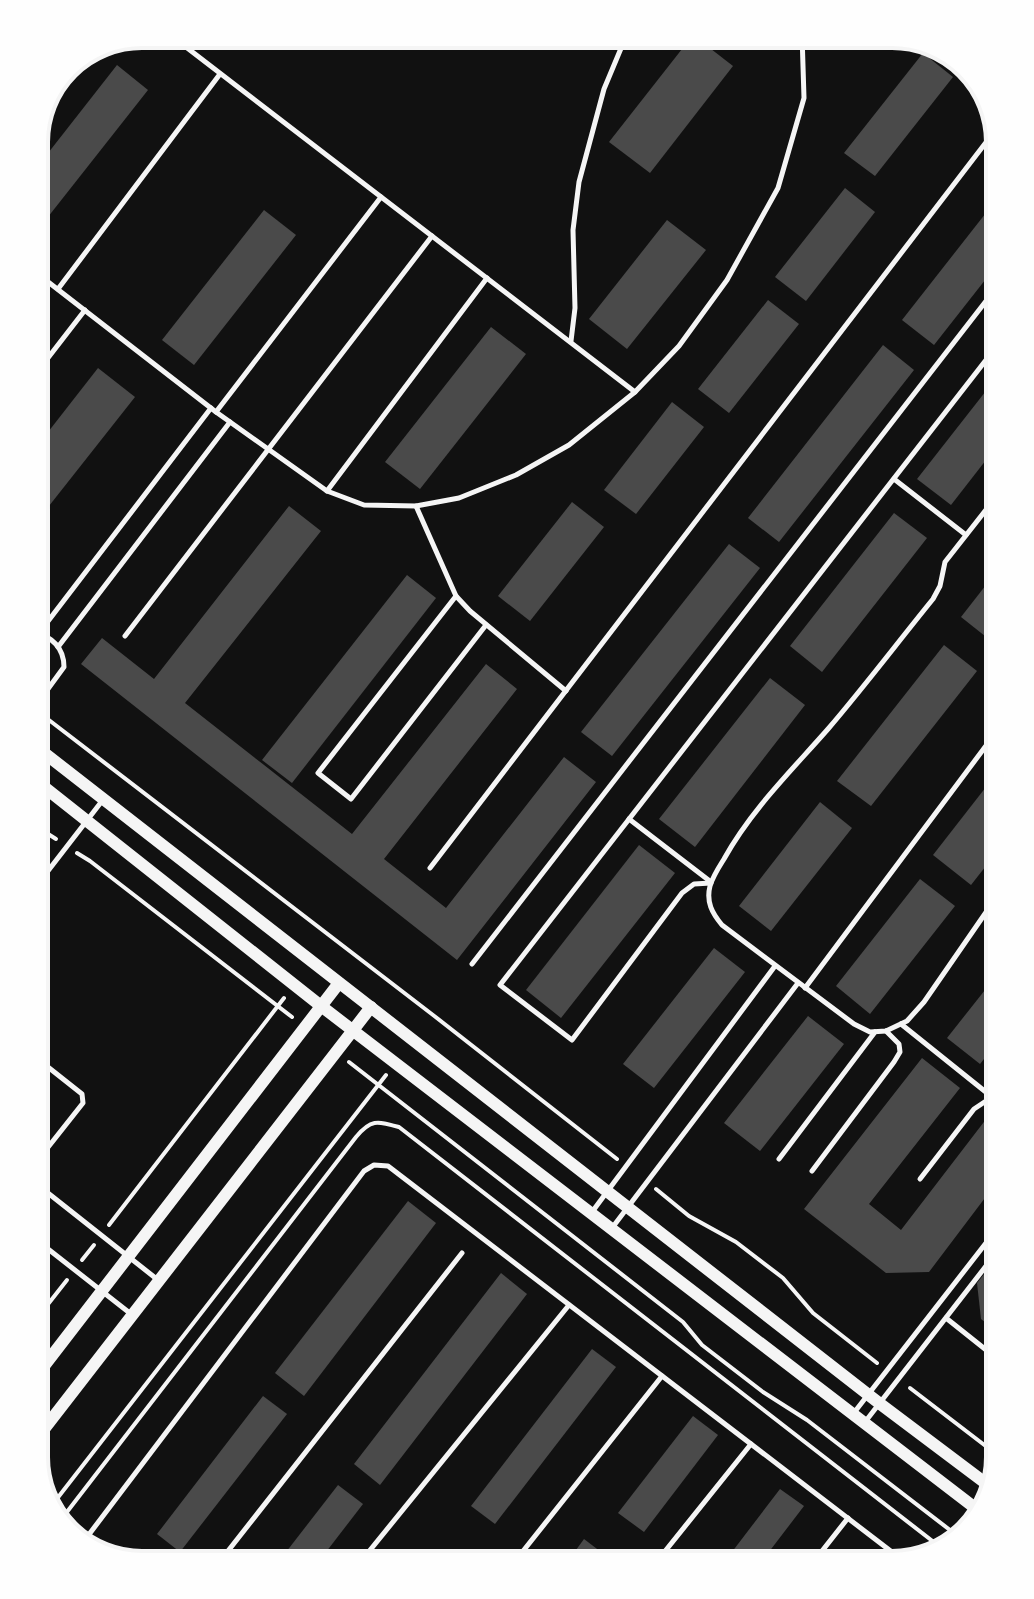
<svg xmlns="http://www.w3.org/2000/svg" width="1034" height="1599" viewBox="0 0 1034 1599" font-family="Overpass,sans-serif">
<rect width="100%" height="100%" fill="#111"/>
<g fill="#4a4a4a">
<path d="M 693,35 L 733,66 L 650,173 L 609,142 Z"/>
<path d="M 923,53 L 953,77 L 875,176 L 844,153 Z"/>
<path d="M 117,65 L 148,90 L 44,222 L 34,215 L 34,171 Z"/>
<path d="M 845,188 L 875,212 L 806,301 L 775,277 Z"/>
<path d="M 1000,195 L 1000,261 L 934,345 L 902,320 Z"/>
<path d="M 264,210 L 296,235 L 194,365 L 162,340 Z"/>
<path d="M 667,220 L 706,250 L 627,349 L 589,319 Z"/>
<path d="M 768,300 L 799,324 L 729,413 L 698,389 Z"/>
<path d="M 491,327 L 526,354 L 420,489 L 385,462 Z"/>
<path d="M 883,345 L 914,370 L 779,542 L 748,518 Z"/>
<path d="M 98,368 L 135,397 L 34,525 L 34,450 Z"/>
<path d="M 1000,373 L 1000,442 L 951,505 L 917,479 Z"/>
<path d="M 672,402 L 704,427 L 636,514 L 604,490 Z"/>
<path d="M 572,502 L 604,527 L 530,621 L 498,596 Z"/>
<path d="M 289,506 L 321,531 L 185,703 L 352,834 L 486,664 L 517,689 L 384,859 L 446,908 L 564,757 L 596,782 L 457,960 L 81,664 L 102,638 L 154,679 Z"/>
<path d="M 894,513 L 927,538 L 822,672 L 790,646 Z"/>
<path d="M 729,544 L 760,568 L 612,756 L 581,732 Z"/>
<path d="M 1000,567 L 1000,637 L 995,644 L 961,617 Z"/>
<path d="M 407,575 L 436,598 L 292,783 L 262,760 Z"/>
<path d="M 34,582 L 44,590 L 34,603 Z"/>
<path d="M 944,645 L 977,671 L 871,806 L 837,781 Z"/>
<path d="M 770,678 L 805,705 L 695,847 L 659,819 Z"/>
<path d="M 1000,769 L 1000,848 L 971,885 L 933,855 Z"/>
<path d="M 820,802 L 852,828 L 771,931 L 739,906 Z"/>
<path d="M 639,845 L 675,873 L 561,1018 L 526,990 Z"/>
<path d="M 920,879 L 955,906 L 870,1014 L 836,986 Z"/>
<path d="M 714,948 L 745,972 L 654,1088 L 623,1064 Z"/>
<path d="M 1000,971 L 1000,1039 L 980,1064 L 947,1038 Z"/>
<path d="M 808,1016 L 844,1044 L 760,1151 L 724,1123 Z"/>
<path d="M 922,1058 L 960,1088 L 869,1204 L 901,1230 L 1000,1101 L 1000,1178 L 929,1272 L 886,1273 L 804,1209 Z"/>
<path d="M 408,1201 L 436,1223 L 304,1396 L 275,1373 Z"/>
<path d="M 1000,1254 L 1000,1334 L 981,1319 L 977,1283 Z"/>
<path d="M 501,1273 L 527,1294 L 380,1485 L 354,1464 Z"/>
<path d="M 592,1349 L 616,1367 L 495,1524 L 471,1506 Z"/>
<path d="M 263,1396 L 287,1414 L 180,1552 L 157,1534 Z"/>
<path d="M 693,1416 L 718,1435 L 644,1532 L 618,1513 Z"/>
<path d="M 338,1485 L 363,1504 L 316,1565 L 276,1565 Z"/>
<path d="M 780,1489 L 804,1506 L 759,1565 L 722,1565 Z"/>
<path d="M 584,1539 L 609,1558 L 604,1565 L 565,1565 Z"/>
<path d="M 437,1549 L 457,1565 L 425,1565 Z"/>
<path d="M 869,1553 L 884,1565 L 860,1565 Z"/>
</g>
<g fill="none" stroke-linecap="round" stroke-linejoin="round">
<g stroke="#f5f5f5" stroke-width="4">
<path d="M 45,717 L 433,1015 L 617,1159"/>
<path d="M 34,825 L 56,839"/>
<path d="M 77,853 L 90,861 L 292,1017"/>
<path d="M 349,1062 L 683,1322 L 702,1345 L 763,1392 L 807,1420 L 959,1537"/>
<path d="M 656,1189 L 689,1216 L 736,1242 L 783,1278 L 813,1313 L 877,1363"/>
<path d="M 109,1225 L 284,998"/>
<path d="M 82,1260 L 94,1245"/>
<path d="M 34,1322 L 67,1280"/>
<path d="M 910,1388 L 1000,1457"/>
<path d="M 49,1509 L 386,1075"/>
<path d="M 60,1521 L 356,1137 C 371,1119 377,1121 399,1127 L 944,1550"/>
</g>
<g stroke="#f5f5f5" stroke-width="5">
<path d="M 169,34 L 635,392"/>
<path d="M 34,271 L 216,412 L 327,491 L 364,505 L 416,506 L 459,498 L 516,475 L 569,445 L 635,392 L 679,346 L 727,280 L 778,188 L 804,98 L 802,34"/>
<path d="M 58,289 L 220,74"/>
<path d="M 571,341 L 575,308 L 573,230 L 579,182 L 604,89 L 627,34"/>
<path d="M 34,376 L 85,310"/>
<path d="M 216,412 L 381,197"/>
<path d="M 894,479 L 966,535"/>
<path d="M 1000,479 L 1000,467"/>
<path d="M 327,491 L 487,278"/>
<path d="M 416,506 L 456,596 L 470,611 L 566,691"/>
<path d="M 456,596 L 318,773 L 351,799 L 486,625"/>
<path d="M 39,633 L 211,408"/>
<path d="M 125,636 L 432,236"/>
<path d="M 58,647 L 230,422"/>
<path d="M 34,708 L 64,667 C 64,648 52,636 34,633"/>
<path d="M 629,819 L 711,882"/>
<path d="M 430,868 L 997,128"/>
<path d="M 711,883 L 694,884 L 682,893 L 572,1040 L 500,985 L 1000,342"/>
<path d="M 34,889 L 102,801"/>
<path d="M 1000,892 L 924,1002 L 907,1021 L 886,1031 L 870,1032 L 854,1024 L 722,925 C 712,913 706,902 710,886 C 713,876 719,867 724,859 C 751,810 792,770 828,729 C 864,687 898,642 933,599 L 940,586 L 945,562 L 1000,492"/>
<path d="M 472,964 L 1000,283"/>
<path d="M 805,988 L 1000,727"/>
<path d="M 901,1024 L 992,1097 L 1000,1087"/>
<path d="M 779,1159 L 875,1032"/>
<path d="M 34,1165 L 83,1103 L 82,1094 L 34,1056"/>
<path d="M 812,1171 L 894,1062 L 900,1052 L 899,1044 L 886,1031"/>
<path d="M 920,1179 L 974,1109 L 992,1097"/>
<path d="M 34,1182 L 158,1280"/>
<path d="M 592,1212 L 775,966"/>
<path d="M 612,1228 L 798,983"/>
<path d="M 34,1238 L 131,1314"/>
<path d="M 946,1318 L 1000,1361"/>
<path d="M 853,1414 L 1000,1225"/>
<path d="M 865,1422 L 1000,1248"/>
<path d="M 81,1545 L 364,1171 L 374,1165 L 388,1166 L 905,1562"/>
<path d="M 217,1565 L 462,1253"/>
<path d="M 358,1565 L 569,1305"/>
<path d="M 512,1565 L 662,1376"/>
<path d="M 654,1565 L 751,1444"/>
<path d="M 811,1565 L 848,1518"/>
</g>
<g stroke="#f5f5f5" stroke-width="12">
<path d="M 34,745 L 879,1403 L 992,1488"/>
<path d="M 34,779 L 321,1006 L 983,1514"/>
<path d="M 34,1379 L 339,983"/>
<path d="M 34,1442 L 371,1007"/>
</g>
</g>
<path d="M0 0H1034V1599H0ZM142 48H892A94 94 0 0 1 986 142V1457A94 94 0 0 1 892 1551H142A94 94 0 0 1 48 1457V142A94 94 0 0 1 142 48Z" fill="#fefefe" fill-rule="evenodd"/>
<path fill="none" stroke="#f5f5f5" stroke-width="4" d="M142 48H892A94 94 0 0 1 986 142V1457A94 94 0 0 1 892 1551H142A94 94 0 0 1 48 1457V142A94 94 0 0 1 142 48Z"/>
</svg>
